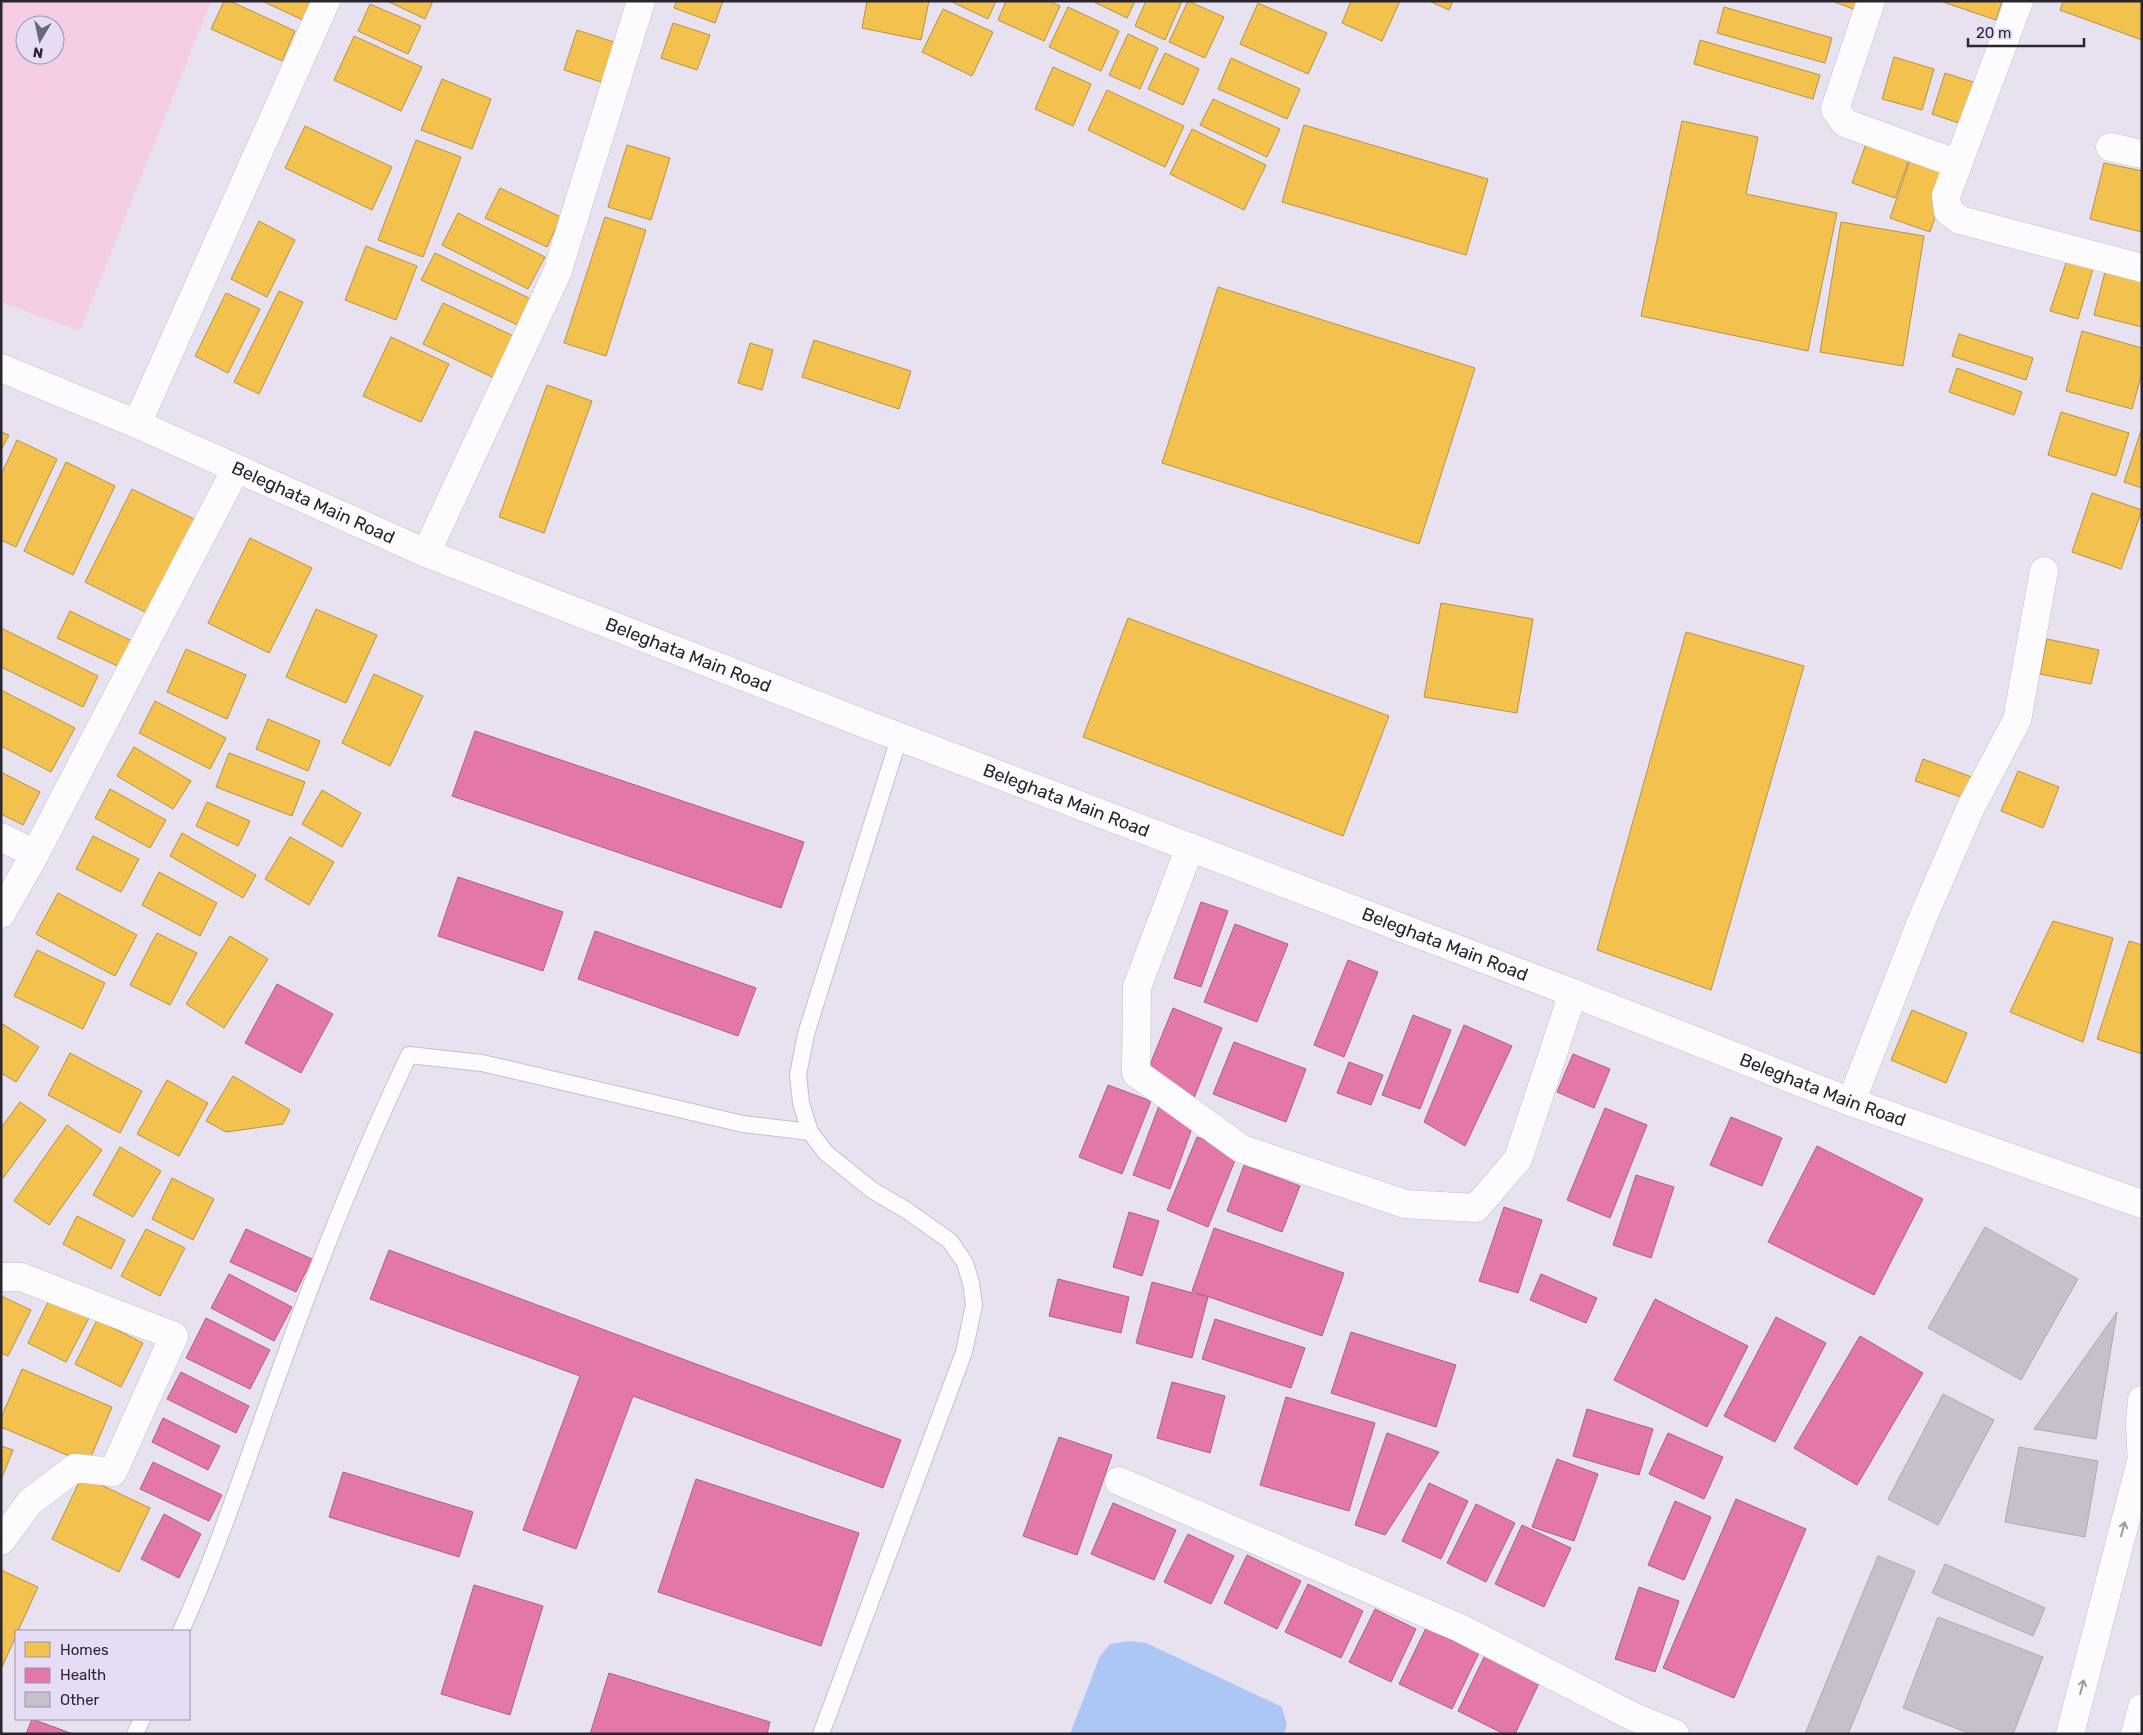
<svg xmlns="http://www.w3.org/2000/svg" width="2143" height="1735" viewBox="0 0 2143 1735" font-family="Rubik,sans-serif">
<rect width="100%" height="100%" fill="#e8e2f0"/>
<path fill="#f4cde4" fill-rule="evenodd" d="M 1,1 L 211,1 L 80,331 L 1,302 ZM 25,25 L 55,25 L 55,55 L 25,55 Z"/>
<path fill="#acc6f6" d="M 1130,1641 L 1146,1643 L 1282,1707 L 1287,1725 L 1284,1734 L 1070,1734 L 1100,1656 L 1110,1644 Z"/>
<g fill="#f2c14e" stroke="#b69245">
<path d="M 224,1 L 230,1 L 295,31 L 282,61 L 211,29 Z"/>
<path d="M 262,1 L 314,1 L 305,21 Z"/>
<path d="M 387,1 L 433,1 L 425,19 Z"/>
<path d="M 677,1 L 723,1 L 715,23 L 674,8 Z"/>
<path d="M 867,1 L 929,1 L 921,40 L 862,28 Z"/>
<path d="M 950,1 L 996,1 L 988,19 Z"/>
<path d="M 1006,1 L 1049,1 L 1060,6 L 1044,41 L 998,20 Z"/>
<path d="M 1092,1 L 1135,1 L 1127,18 Z"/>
<path d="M 1146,1 L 1182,1 L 1165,40 L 1135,26 Z"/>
<path d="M 1188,1 L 1224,17 L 1205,58 L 1169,42 Z"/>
<path d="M 1351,1 L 1400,1 L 1382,41 L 1342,23 Z"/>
<path d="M 1429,1 L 1453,1 L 1449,10 Z"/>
<path d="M 1832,1 L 1868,1 L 1864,13 Z"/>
<path d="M 1940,1 L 2002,1 L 1996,20 Z"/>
<path d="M 2063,1 L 2142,1 L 2142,40 L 2060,10 Z"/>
<path d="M 1258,3 L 1327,33 L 1308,74 L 1240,44 Z"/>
<path d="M 370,4 L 421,26 L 408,54 L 358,31 Z"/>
<path d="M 1068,7 L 1119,31 L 1101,71 L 1049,47 Z"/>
<path d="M 1724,7 L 1832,38 L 1825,63 L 1717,33 Z"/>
<path d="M 943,9 L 993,32 L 972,76 L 922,52 Z"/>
<path d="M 673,23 L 710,35 L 697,70 L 661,58 Z"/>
<path d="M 577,30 L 617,43 L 604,83 L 564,70 Z"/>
<path d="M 1128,34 L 1158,48 L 1140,89 L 1109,75 Z"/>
<path d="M 354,36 L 422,67 L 401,111 L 334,80 Z"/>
<path d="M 1700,40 L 1820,75 L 1813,99 L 1694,64 Z"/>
<path d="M 1165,53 L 1199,69 L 1183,105 L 1148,89 Z"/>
<path d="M 1894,57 L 1934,69 L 1922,110 L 1882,99 Z"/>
<path d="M 1231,58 L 1300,89 L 1287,119 L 1218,89 Z"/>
<path d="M 1053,67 L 1091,84 L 1073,126 L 1035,109 Z"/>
<path d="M 1945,73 L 1982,85 L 1968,126 L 1932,114 Z"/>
<path d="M 442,79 L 491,99 L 472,149 L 421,130 Z"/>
<path d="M 1107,90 L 1184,126 L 1165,167 L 1088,130 Z"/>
<path d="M 1213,99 L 1280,129 L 1267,157 L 1200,125 Z"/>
<path d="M 1682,121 L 1758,137 L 1746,194 L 1837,213 L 1808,351 L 1641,316 Z"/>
<path d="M 1304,125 L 1488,179 L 1466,255 L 1282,202 Z"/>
<path d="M 305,126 L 392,167 L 372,210 L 285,168 Z"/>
<path d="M 1192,129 L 1266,165 L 1244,210 L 1170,174 Z"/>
<path d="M 416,140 L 461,157 L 423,257 L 378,240 Z"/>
<path d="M 1867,141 L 1910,157 L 1895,198 L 1852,183 Z"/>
<path d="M 627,145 L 670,158 L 651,220 L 608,207 Z"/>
<path d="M 1910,160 L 1950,173 L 1930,232 L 1890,218 Z"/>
<path d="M 2104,163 L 2142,171 L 2142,232 L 2090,219 Z"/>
<path d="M 500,188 L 561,217 L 547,247 L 485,218 Z"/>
<path d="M 458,213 L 545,257 L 528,289 L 442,245 Z"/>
<path d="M 605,217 L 646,230 L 606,356 L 564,343 Z"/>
<path d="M 259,221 L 295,240 L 267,297 L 231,279 Z"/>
<path d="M 1841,222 L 1924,236 L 1903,366 L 1820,352 Z"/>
<path d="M 366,246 L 417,266 L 396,320 L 345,300 Z"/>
<path d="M 2070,251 L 2096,259 L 2078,319 L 2050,311 Z"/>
<path d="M 435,253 L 533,300 L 520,326 L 421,280 Z"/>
<path d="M 2107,264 L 2142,274 L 2142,327 L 2094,315 Z"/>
<path d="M 1218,287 L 1475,368 L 1419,544 L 1162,463 Z"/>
<path d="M 279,291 L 303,302 L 259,394 L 234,382 Z"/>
<path d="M 226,293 L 260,309 L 228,373 L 195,356 Z"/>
<path d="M 443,303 L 520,339 L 500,381 L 423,344 Z"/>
<path d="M 2082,331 L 2142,348 L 2142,373 L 2132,409 L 2066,391 Z"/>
<path d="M 1959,334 L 2033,358 L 2026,380 L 1952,356 Z"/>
<path d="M 391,337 L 449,364 L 421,422 L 363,396 Z"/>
<path d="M 814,340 L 911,371 L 899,409 L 802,377 Z"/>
<path d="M 750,343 L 773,350 L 762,390 L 738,383 Z"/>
<path d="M 1957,368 L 2022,392 L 2014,415 L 1949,392 Z"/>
<path d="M 547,385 L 592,401 L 544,533 L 499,517 Z"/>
<path d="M 2061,412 L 2129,433 L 2116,476 L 2048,455 Z"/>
<path d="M 2141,431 L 2142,432 L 2142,488 L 2124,482 Z"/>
<path d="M 1,432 L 9,435 L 1,450 Z"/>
<path d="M 17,440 L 57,459 L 16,547 L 1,540 L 1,475 Z"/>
<path d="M 66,462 L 115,486 L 73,575 L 24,551 Z"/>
<path d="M 132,489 L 194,519 L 147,613 L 85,582 Z"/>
<path d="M 2092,493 L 2142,510 L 2121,569 L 2072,552 Z"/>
<path d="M 250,538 L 312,568 L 269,653 L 208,623 Z"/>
<path d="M 1441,603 L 1533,619 L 1517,713 L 1424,697 Z"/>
<path d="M 316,609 L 377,635 L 346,703 L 286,677 Z"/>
<path d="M 70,611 L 134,642 L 122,668 L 57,638 Z"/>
<path d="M 1128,618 L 1389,716 L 1343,836 L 1083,737 Z"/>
<path d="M 1,628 L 98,676 L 83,707 L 1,667 Z"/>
<path d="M 1686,632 L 1804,666 L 1711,990 L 1597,950 Z"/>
<path d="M 2047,639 L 2099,650 L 2091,684 L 2040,674 Z"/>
<path d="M 186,649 L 246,675 L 227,719 L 167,692 Z"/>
<path d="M 374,674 L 423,696 L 390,766 L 342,743 Z"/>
<path d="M 1,690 L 75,728 L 51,772 L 1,746 Z"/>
<path d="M 155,701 L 226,738 L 210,769 L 139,733 Z"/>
<path d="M 268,719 L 320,741 L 308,771 L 256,749 Z"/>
<path d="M 134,747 L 191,781 L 173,809 L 117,776 Z"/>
<path d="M 229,753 L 305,782 L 292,816 L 216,787 Z"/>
<path d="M 1923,759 L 1972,777 L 1964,798 L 1915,781 Z"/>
<path d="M 2018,771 L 2059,787 L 2043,828 L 2001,811 Z"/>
<path d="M 1,772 L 40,792 L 23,825 L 1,814 Z"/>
<path d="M 110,789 L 166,820 L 150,848 L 95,818 Z"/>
<path d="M 322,790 L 361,813 L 342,847 L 302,824 Z"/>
<path d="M 207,802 L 250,821 L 238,846 L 196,826 Z"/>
<path d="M 182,833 L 256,875 L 243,898 L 170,856 Z"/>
<path d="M 93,836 L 139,859 L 121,892 L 76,869 Z"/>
<path d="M 290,837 L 334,862 L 309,905 L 265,879 Z"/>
<path d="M 159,872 L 217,903 L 200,936 L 142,905 Z"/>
<path d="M 58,893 L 137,935 L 115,976 L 36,934 Z"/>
<path d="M 2053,921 L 2113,938 L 2083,1042 L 2010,1012 Z"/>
<path d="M 157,933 L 197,953 L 170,1005 L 130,985 Z"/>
<path d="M 230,936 L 268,959 L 224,1028 L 186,1004 Z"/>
<path d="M 2129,941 L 2142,945 L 2142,1054 L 2097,1039 Z"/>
<path d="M 37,950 L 105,983 L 83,1029 L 14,996 Z"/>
<path d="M 1912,1010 L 1967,1033 L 1946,1083 L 1891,1060 Z"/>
<path d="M 1,1023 L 39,1047 L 16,1082 L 1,1073 Z"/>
<path d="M 70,1053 L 142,1091 L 120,1133 L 48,1095 Z"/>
<path d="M 233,1076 L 290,1110 L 283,1124 L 226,1132 L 206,1121 Z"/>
<path d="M 167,1080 L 208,1103 L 179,1156 L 137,1134 Z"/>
<path d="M 20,1102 L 46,1120 L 3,1178 L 1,1176 L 1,1128 Z"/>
<path d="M 67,1125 L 102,1150 L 49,1225 L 14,1201 Z"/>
<path d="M 120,1147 L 161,1171 L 133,1217 L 93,1195 Z"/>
<path d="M 172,1178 L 214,1199 L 193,1240 L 152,1219 Z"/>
<path d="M 77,1216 L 125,1240 L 111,1269 L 63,1244 Z"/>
<path d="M 146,1229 L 185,1248 L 160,1296 L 121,1276 Z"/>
<path d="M 53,1292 L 92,1312 L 66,1362 L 28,1343 Z"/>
<path d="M 1,1296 L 31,1310 L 8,1356 L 1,1353 Z"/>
<path d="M 97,1320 L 143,1343 L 121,1387 L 75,1364 Z"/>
<path d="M 22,1369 L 112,1407 L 88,1464 L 1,1427 L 1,1418 Z"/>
<path d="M 1,1446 L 13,1450 L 1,1480 Z"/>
<path d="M 82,1476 L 150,1508 L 119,1572 L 52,1539 Z"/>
<path d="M 1,1570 L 38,1587 L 18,1631 L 16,1631 L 16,1636 L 2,1667 Z"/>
</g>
<g fill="#e377a8" stroke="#ac5f84">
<path d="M 475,731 L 804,842 L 781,908 L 452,796 Z"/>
<path d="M 458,877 L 563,912 L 543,971 L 438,936 Z"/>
<path d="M 1201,902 L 1228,911 L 1201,987 L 1174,978 Z"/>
<path d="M 1235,924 L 1288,944 L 1257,1022 L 1204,1002 Z"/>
<path d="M 595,931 L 756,988 L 738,1036 L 578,979 Z"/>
<path d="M 1348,960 L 1378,972 L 1344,1057 L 1314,1045 Z"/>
<path d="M 277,984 L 333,1014 L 301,1073 L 245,1043 Z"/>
<path d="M 1173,1008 L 1222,1028 L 1194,1098 L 1145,1077 Z"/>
<path d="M 1413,1015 L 1451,1030 L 1420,1109 L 1382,1095 Z"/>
<path d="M 1464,1025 L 1512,1046 L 1465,1146 L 1424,1122 Z"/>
<path d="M 1234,1042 L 1306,1069 L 1286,1122 L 1213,1094 Z"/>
<path d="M 1573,1054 L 1610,1069 L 1594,1108 L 1557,1092 Z"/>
<path d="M 1349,1062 L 1383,1075 L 1371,1105 L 1337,1093 Z"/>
<path d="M 1108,1085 L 1151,1101 L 1122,1174 L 1079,1157 Z"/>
<path d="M 1160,1103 L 1196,1117 L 1170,1189 L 1133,1175 Z"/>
<path d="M 1605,1108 L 1647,1125 L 1610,1218 L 1567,1200 Z"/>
<path d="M 1731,1117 L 1782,1138 L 1762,1186 L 1710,1165 Z"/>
<path d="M 1197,1137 L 1238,1153 L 1208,1227 L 1167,1210 Z"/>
<path d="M 1817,1146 L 1923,1199 L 1874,1295 L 1768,1242 Z"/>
<path d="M 1244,1165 L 1300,1186 L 1282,1232 L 1227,1211 Z"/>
<path d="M 1636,1175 L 1674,1187 L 1651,1258 L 1613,1245 Z"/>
<path d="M 1504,1207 L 1542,1220 L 1518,1293 L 1479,1281 Z"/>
<path d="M 1129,1212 L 1159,1221 L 1142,1276 L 1113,1267 Z"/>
<path d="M 1214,1228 L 1344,1273 L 1322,1336 L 1192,1291 Z"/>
<path d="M 246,1229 L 312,1259 L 296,1292 L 230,1262 Z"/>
<path d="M 389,1250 L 901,1440 L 883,1488 L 633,1396 L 576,1549 L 523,1530 L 580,1376 L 370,1299 Z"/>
<path d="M 229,1274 L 292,1307 L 274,1341 L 211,1308 Z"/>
<path d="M 1541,1274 L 1597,1298 L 1586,1323 L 1530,1300 Z"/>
<path d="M 1058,1279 L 1129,1297 L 1121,1333 L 1049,1316 Z"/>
<path d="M 1152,1282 L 1208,1297 L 1192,1358 L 1136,1343 Z"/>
<path d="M 1655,1299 L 1748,1346 L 1707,1427 L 1614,1380 Z"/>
<path d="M 1776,1317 L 1826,1343 L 1775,1442 L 1724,1416 Z"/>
<path d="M 206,1318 L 270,1350 L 250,1389 L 186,1358 Z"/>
<path d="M 1215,1319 L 1305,1348 L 1291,1388 L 1202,1359 Z"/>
<path d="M 1351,1332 L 1456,1365 L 1436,1427 L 1331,1393 Z"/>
<path d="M 1860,1336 L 1923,1373 L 1857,1485 L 1794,1448 Z"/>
<path d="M 181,1372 L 249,1406 L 236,1433 L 167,1399 Z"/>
<path d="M 1172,1382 L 1225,1396 L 1210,1453 L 1157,1438 Z"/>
<path d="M 1286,1397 L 1375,1423 L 1349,1511 L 1260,1485 Z"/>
<path d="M 1587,1409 L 1653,1429 L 1639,1475 L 1573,1456 Z"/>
<path d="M 163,1418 L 220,1446 L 208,1470 L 152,1442 Z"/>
<path d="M 1387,1433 L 1439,1452 L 1385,1535 L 1355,1525 Z"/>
<path d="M 1668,1433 L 1723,1457 L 1704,1499 L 1649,1474 Z"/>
<path d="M 1059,1437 L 1112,1455 L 1077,1555 L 1023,1536 Z"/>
<path d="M 1557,1459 L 1598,1474 L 1574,1541 L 1532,1527 Z"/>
<path d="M 153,1462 L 222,1495 L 209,1521 L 140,1489 Z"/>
<path d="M 343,1472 L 473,1512 L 459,1557 L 329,1517 Z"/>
<path d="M 696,1479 L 859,1533 L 821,1646 L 658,1592 Z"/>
<path d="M 1429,1483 L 1468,1501 L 1441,1559 L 1402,1541 Z"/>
<path d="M 1736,1499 L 1806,1529 L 1734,1698 L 1663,1668 Z"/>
<path d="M 1675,1501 L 1711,1517 L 1684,1580 L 1648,1565 Z"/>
<path d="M 1113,1503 L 1176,1530 L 1154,1580 L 1091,1554 Z"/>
<path d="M 1476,1504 L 1515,1523 L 1486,1582 L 1447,1563 Z"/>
<path d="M 164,1514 L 201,1534 L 179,1578 L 141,1559 Z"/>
<path d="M 1522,1525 L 1571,1548 L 1544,1607 L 1495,1584 Z"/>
<path d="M 1188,1534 L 1234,1556 L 1211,1604 L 1164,1582 Z"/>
<path d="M 1247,1555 L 1301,1581 L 1277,1629 L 1224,1603 Z"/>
<path d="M 1308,1584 L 1363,1611 L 1341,1658 L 1285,1632 Z"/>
<path d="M 474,1585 L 543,1606 L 510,1715 L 441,1694 Z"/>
<path d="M 1639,1587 L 1679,1601 L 1655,1672 L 1615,1659 Z"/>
<path d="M 1375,1609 L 1416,1629 L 1391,1682 L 1349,1662 Z"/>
<path d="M 1426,1628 L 1479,1653 L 1452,1709 L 1399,1684 Z"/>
<path d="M 1486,1653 L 1541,1679 L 1515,1734 L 1504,1734 L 1458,1711 Z"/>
<path d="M 609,1673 L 770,1722 L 767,1734 L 590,1734 Z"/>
<path d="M 32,1719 L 73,1734 L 26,1734 Z"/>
</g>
<g fill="#c7c0cb" stroke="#aea8b2">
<path d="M 1985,1227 L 2078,1279 L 2021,1380 L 1928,1328 Z"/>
<path d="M 2117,1312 L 2096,1439 L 2034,1429 Z"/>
<path d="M 1943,1394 L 1994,1420 L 1938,1525 L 1888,1499 Z"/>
<path d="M 2019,1447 L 2098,1461 L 2085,1537 L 2005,1522 Z"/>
<path d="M 1878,1556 L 1915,1571 L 1848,1734 L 1805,1734 Z"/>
<path d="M 1945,1564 L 2045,1608 L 2033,1636 L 1932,1593 Z"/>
<path d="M 1938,1617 L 2043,1657 L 2013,1734 L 1971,1734 L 1903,1708 Z"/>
</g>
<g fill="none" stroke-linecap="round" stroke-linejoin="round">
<g stroke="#c5c0cb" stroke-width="18">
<g id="lane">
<path d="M 181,1631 C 221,1543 250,1450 284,1359 C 321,1256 362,1154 409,1055 L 482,1063 L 743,1124 L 810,1132"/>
<path d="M 135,1734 L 142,1719"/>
<path d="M 821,1734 L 964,1352 L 974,1305 L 971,1283 L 965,1263 L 950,1241 L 906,1210 L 872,1190 L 826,1153 L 810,1132 L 801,1103 L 798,1075 L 806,1034 L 899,738"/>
</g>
</g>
<g stroke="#c5c0cb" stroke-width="29">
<g id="street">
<path d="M 1871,1 L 1835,109 L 1845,123 L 1958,164"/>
<path d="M 2019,1 L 1946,196 L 1948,211 L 1960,220 L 2142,268"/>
<path d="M 2110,147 L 2142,154"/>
<path d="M 137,424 L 326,1"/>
<path d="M 426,553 L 557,273 L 641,1"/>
<path d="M 1,837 L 35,854 L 236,469"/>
<path d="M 1190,847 L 1137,987 L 1136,1073 L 1242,1149 L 1405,1204 L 1476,1208 L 1518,1159 L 1573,993"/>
<path d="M 1,914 L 35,854"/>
<path d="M 1851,1102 L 1923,917 L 1971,807 L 2017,720 L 2044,571"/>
<path d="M 1,1277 L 21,1277 L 174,1336 L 113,1472 L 75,1468 L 30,1502 L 1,1541"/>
<path d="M 1119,1481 L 1460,1628 L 1634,1717 L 1675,1734"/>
</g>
</g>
<g stroke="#c5c0cb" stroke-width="29">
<g id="secondary">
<path id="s1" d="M 1,368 L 137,424 L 426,553 L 868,725 L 1573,993 L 1851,1102 L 2142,1204"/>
<path d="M 2142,1400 L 2140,1423 L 2142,1469"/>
<path d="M 2070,1734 L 2140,1465"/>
<path d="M 2135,1734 L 2142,1708"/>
</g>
</g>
<use href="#lane" stroke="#fcfbfd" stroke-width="16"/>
<use href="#street" stroke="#fcfbfd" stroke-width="28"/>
<use href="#secondary" stroke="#fcfbfd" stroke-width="28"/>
</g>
<defs><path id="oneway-shaft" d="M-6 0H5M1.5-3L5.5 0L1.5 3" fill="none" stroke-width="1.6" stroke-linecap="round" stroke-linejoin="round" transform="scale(1.25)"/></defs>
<g stroke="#9e9ba1">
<use href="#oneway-shaft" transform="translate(2123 1529) rotate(-75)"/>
<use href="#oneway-shaft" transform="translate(2082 1687) rotate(-75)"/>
</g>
<g text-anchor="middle" stroke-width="5" stroke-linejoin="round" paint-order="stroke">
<g font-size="18" fill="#2a2630" stroke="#e7dcf6">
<text dy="6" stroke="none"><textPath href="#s1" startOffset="340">Beleghata Main Road</textPath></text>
<text dy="6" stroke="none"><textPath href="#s1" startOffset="745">Beleghata Main Road</textPath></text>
<text dy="6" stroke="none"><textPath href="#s1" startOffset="1150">Beleghata Main Road</textPath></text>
<text dy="6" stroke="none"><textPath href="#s1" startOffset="1555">Beleghata Main Road</textPath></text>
<text dy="6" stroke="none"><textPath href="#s1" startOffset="1960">Beleghata Main Road</textPath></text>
</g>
</g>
<rect width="2143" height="1735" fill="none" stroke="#2a2630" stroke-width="5"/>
<rect x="15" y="1630" width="175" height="90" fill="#e7dcf6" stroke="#9b93a7"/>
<rect x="25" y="1642" width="25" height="15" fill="#f2c14e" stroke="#9b93a7"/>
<text x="60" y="1655" font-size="15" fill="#2a2630">Homes</text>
<rect x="25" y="1668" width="25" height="15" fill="#e377a8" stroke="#9b93a7"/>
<text x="60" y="1680" font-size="15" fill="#2a2630">Health</text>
<rect x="25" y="1692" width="25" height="15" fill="#c7c0cb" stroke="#9b93a7"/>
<text x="60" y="1705" font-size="15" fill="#2a2630">Other</text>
<g transform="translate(40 40) rotate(189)"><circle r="24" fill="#e7dcf6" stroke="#9b93a7"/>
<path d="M0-4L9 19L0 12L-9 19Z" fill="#6c6873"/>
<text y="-8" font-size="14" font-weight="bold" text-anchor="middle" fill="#2a2630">N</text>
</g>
<path d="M1968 38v8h116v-8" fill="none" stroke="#2a2630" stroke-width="2.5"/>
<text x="1976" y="38" font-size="15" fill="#2a2630" stroke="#e7dcf6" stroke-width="4" paint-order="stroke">20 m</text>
</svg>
